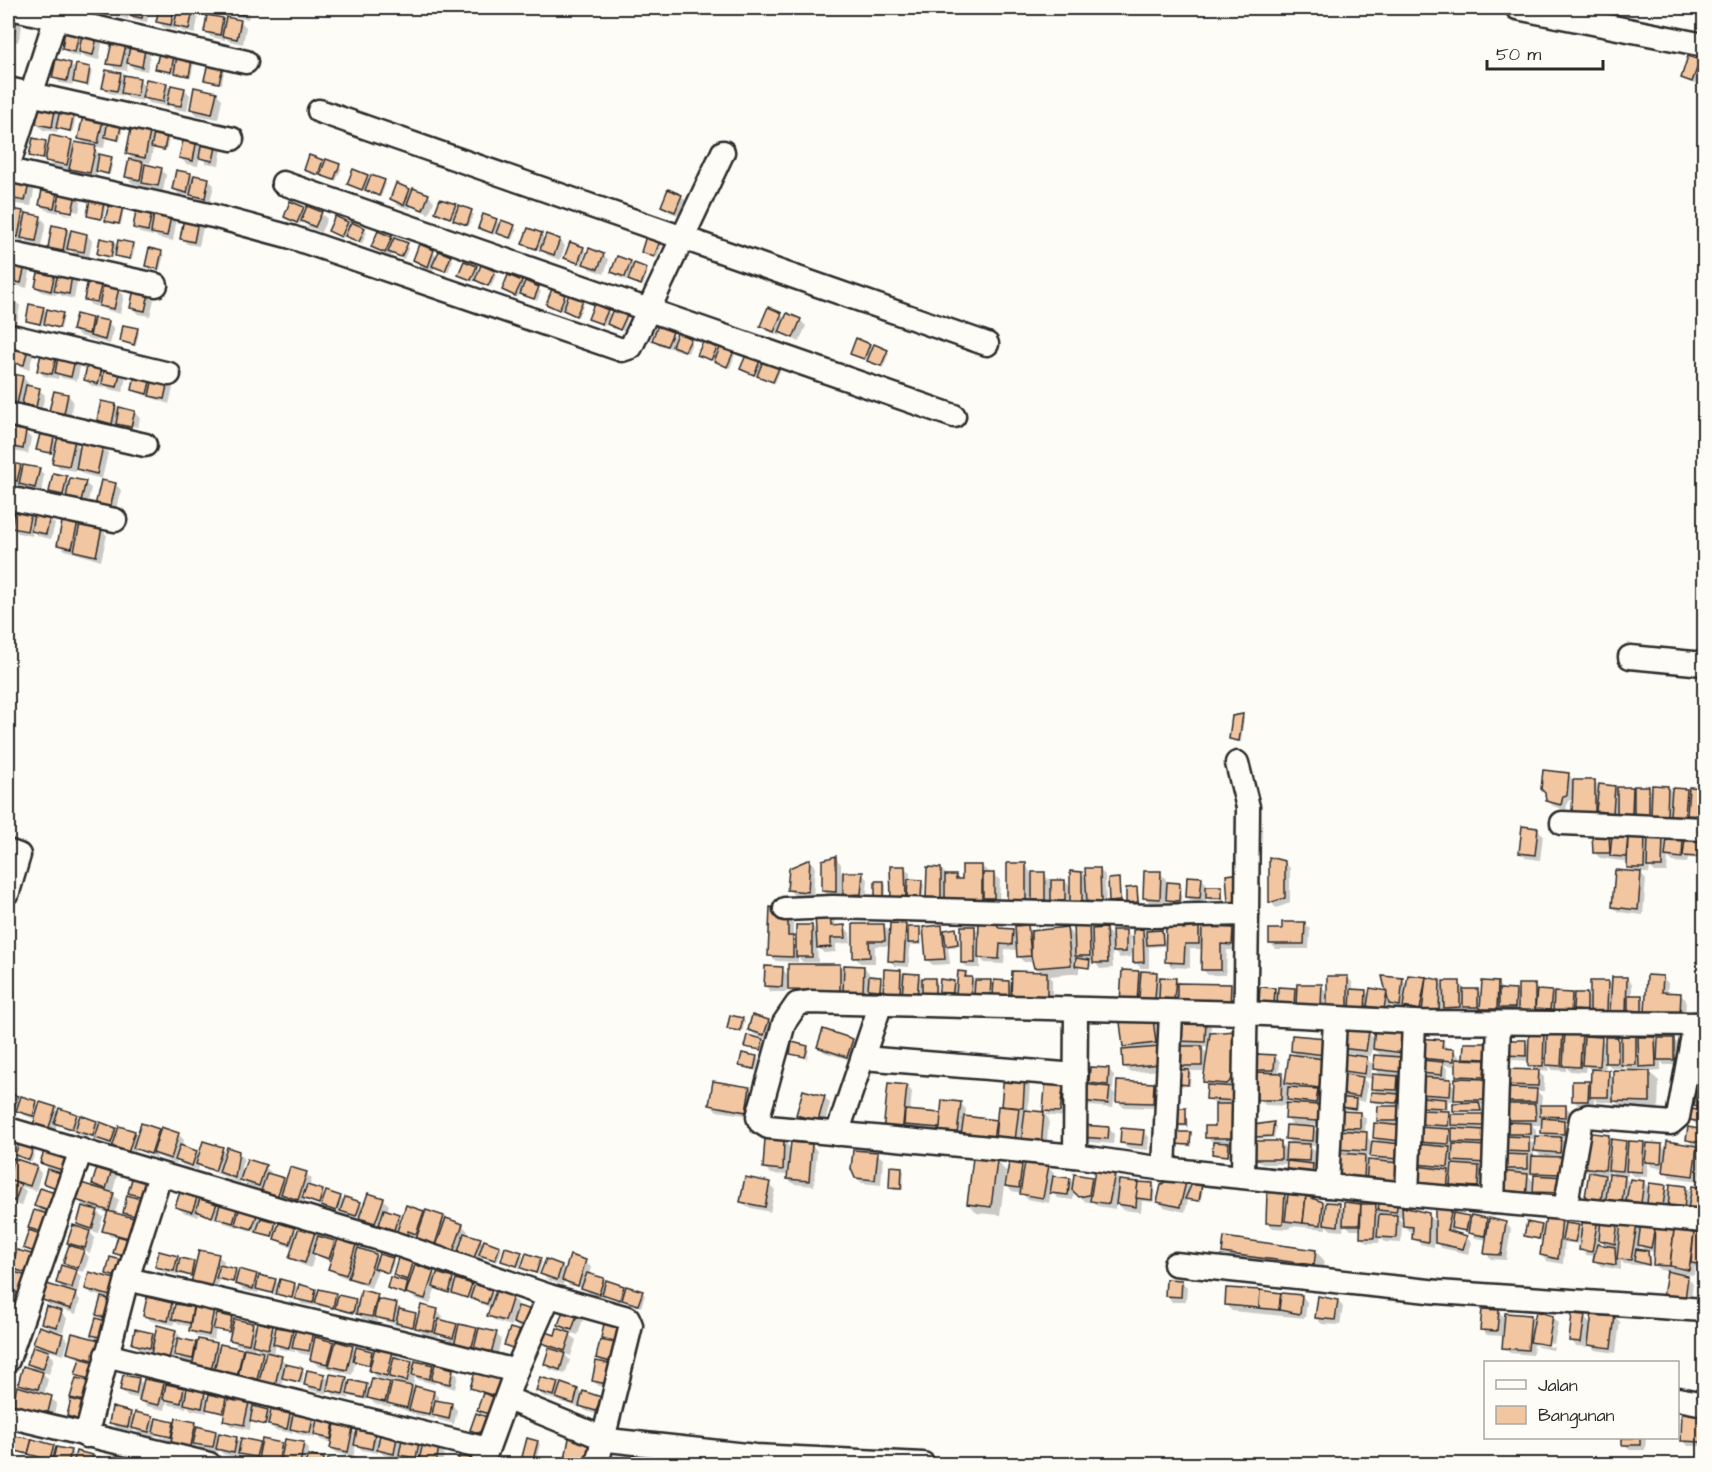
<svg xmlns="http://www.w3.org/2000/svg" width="1712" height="1472" viewBox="0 0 1712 1472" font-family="'Architects Daughter',sans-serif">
<rect width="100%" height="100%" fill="#fdfcf7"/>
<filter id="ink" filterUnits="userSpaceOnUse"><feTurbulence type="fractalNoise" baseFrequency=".0167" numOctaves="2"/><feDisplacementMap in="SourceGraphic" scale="12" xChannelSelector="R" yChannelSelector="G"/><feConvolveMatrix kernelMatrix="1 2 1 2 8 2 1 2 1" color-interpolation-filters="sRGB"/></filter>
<g filter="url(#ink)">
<g fill="#0003" fill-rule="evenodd">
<path d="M 77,8 L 102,8 L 101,14 Z"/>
<path d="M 111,8 L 150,8 L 147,22 L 134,20 L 129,15 L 128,19 L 116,16 L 110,11 Z"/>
<path d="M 160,8 L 173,9 L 178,13 L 192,12 L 198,18 L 195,34 L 182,31 L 177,26 L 176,30 L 163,27 L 158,21 Z"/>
<path d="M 220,8 L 251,8 L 248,19 L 236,17 L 231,10 Z"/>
<path d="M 1692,8 L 1704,8 L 1704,18 L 1697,15 Z"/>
<path d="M 8,18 L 16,20 L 22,26 L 18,42 L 8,40 Z"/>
<path d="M 222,19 L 226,23 L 240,21 L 246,27 L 243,44 L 229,41 L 225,37 L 225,40 L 211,37 L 205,31 Z"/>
<path d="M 78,34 L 83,39 L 96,38 L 102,44 L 99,60 L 86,57 L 81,53 L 80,57 L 69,54 L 63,49 Z"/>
<path d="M 125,46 L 131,51 L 145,51 L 150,56 L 147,71 L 134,69 L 128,63 L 127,71 L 115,69 L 109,63 Z"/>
<path d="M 173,58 L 178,62 L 192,61 L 194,63 L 191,77 L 178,75 L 173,70 L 173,73 L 157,68 Z"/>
<path d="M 1699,62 L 1704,68 L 1698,86 L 1682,77 Z"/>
<path d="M 70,64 L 77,70 L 90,68 L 92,71 L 89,86 L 74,81 L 73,85 L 60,83 L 54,77 Z"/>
<path d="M 222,68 L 224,70 L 222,84 L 206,79 Z"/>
<path d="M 120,74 L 125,78 L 139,80 L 146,86 L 167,85 L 171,89 L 184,89 L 190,95 L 187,111 L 174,109 L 169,104 L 169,107 L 149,103 L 143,96 L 142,101 L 128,98 L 123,94 L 123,96 L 109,93 L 103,88 Z"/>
<path d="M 216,93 L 222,99 L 218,119 L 197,115 L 192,109 Z"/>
<path d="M 8,98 L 16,105 L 12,127 L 8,126 Z"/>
<path d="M 41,104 L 73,114 L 76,117 L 72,133 L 58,128 L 57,132 L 43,130 L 37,124 Z"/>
<path d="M 102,121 L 108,128 L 109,121 L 123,126 L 120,142 L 106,136 L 104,148 L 93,146 L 100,156 L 113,160 L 110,175 L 97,170 L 96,178 L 77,174 L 73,170 L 52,166 L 47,160 L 31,155 L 46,143 L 49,147 L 71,141 L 75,146 L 87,146 L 80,139 Z"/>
<path d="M 150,128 L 170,135 L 166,151 L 153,149 L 150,163 L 140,161 L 145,166 L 161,169 L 166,175 L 163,191 L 132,183 L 127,177 L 136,162 L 128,154 Z"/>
<path d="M 196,140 L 203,147 L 216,144 L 222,149 L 219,165 L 206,163 L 200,156 L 198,166 L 186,164 L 181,158 Z"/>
<path d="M 322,161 L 326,165 L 342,168 L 336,181 L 306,169 Z"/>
<path d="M 191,174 L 195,179 L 208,180 L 214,185 L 210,202 L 198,200 L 193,195 L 180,195 L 174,189 Z"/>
<path d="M 367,176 L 371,180 L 386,183 L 381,197 L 349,184 Z"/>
<path d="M 28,186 L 34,191 L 31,206 L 16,204 L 11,198 Z"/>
<path d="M 44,187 L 75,196 L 81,202 L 79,212 L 63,209 L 63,212 L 78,217 L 64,214 L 60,210 L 59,213 L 46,210 L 40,205 Z"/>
<path d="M 410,190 L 413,193 L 428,195 L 434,201 L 429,214 L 411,206 L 410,209 L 397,205 L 392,199 Z"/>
<path d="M 681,196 L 687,202 L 681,216 L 669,212 L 663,206 Z"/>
<path d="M 104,203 L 106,206 L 103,220 L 89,215 Z"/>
<path d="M 138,206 L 170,217 L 176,223 L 173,241 L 158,238 L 154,234 L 153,236 L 140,233 L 134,228 Z"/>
<path d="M 455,206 L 459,210 L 474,214 L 469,226 L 437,212 Z"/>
<path d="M 122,207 L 124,209 L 121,225 L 109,223 L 107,220 Z"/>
<path d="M 303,208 L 306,211 L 321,213 L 327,219 L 321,232 L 308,227 L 302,220 L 300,224 L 285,217 Z"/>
<path d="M 8,210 L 22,212 L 27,217 L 40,217 L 46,223 L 41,246 L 29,243 L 24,238 L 23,242 L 8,239 Z"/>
<path d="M 186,215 L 204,223 L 199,246 L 187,244 L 181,238 Z"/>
<path d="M 496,221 L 500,225 L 517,229 L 513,240 L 496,231 L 494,235 L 480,228 Z"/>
<path d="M 347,223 L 351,227 L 367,232 L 362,244 L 345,234 L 344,238 L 330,231 Z"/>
<path d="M 67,229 L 72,235 L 87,235 L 92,241 L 89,257 L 75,254 L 69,249 L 68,256 L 55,253 L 49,247 Z"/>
<path d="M 541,235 L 545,239 L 547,236 L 560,240 L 565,246 L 560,260 L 547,255 L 539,247 L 538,250 L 524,243 Z"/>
<path d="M 391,238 L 409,247 L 404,259 L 392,254 L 391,258 L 373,247 Z"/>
<path d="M 114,243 L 118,247 L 132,244 L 135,247 L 132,260 L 119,258 L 114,253 L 113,258 L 99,253 Z"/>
<path d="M 659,243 L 662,245 L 657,258 L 642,251 Z"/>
<path d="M 420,246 L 438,256 L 439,252 L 451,257 L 453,260 L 448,272 L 435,267 L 433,271 L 420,266 L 414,260 Z"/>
<path d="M 583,249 L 586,251 L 581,265 L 566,257 Z"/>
<path d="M 161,252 L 164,255 L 160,270 L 149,268 L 147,266 Z"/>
<path d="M 603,255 L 609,260 L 604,274 L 590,269 L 584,263 Z"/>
<path d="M 8,258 L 31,268 L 27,288 L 14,285 L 9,280 L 8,287 Z"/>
<path d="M 630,262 L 648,272 L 643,286 L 618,277 L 613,272 Z"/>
<path d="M 476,267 L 480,271 L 496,275 L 491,287 L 475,278 L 473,282 L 460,275 Z"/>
<path d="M 54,273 L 58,278 L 72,277 L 77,283 L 74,299 L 62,296 L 57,292 L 56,295 L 42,292 L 36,287 Z"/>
<path d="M 521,282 L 541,291 L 537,301 L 520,292 L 518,297 L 504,290 Z"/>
<path d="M 101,283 L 105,287 L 118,290 L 124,295 L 120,314 L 91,305 L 86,299 Z"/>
<path d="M 148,294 L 154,300 L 150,316 L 138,314 L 132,308 Z"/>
<path d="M 565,296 L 569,300 L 584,303 L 578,317 L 563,308 L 562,311 L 547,304 Z"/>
<path d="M 8,299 L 14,300 L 20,306 L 17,322 L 8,320 Z"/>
<path d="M 43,308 L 47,313 L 64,316 L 61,329 L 48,326 L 43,321 L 42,326 L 27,321 Z"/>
<path d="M 607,311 L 612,316 L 628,318 L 623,331 L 606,322 L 605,326 L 590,318 Z"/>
<path d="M 781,314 L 786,319 L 800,320 L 806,326 L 799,342 L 782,332 L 780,336 L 768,331 L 762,326 Z"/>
<path d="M 91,319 L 94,322 L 108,323 L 114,328 L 110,344 L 80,336 L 74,330 Z"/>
<path d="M 659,327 L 677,337 L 691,338 L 693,340 L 688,353 L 659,345 L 653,340 Z"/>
<path d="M 137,329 L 139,332 L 136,346 L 121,341 Z"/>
<path d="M 8,341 L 27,349 L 33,355 L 29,370 L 12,363 L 10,375 L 23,377 L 28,383 L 28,387 L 39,390 L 45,395 L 41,412 L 29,410 L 24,404 L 22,414 L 8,411 Z"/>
<path d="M 869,345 L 874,349 L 889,353 L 883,368 L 851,353 Z"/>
<path d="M 716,349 L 719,353 L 735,355 L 730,368 L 699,354 Z"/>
<path d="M 43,352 L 74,361 L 80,367 L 77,381 L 62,378 L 59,375 L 58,379 L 44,376 L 39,371 Z"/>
<path d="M 759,362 L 763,366 L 780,371 L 775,383 L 757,373 L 756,376 L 742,369 Z"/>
<path d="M 89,363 L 120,371 L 126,376 L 123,392 L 109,389 L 105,385 L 104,388 L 91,386 L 86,380 Z"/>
<path d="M 136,376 L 167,382 L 173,388 L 169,404 L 136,392 L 133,390 Z"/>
<path d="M 68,395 L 73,401 L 70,419 L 57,417 L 51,411 Z"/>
<path d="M 115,406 L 134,412 L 140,418 L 138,427 L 122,424 L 122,427 L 137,432 L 123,429 L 118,424 L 117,428 L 104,426 L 99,420 Z"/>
<path d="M 8,420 L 15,426 L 14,430 L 26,433 L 31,438 L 28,454 L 14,451 L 10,447 L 8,450 Z"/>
<path d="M 53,438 L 58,443 L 74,441 L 81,449 L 102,447 L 108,453 L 102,479 L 83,474 L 76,467 L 75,471 L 60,468 L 54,462 L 55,455 L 38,449 Z"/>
<path d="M 8,464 L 24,470 L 39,469 L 44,475 L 41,493 L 9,483 Z"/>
<path d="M 66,478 L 71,482 L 85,483 L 91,488 L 87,506 L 57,497 L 51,492 Z"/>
<path d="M 115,484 L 121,490 L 116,514 L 103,511 Z"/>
<path d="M 30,514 L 35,518 L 49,519 L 55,524 L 51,539 L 38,536 L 33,531 L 32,536 L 18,533 L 12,527 Z"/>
<path d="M 77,523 L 81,527 L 101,530 L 107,535 L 101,561 L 65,550 L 59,544 Z"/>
<path d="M 1242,716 L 1244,718 L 1241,742 L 1233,741 L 1230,738 Z"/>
<path d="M 1568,774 L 1574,781 L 1594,781 L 1600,787 L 1615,787 L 1619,791 L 1632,789 L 1636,792 L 1648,788 L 1653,792 L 1668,788 L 1673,793 L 1686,791 L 1690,795 L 1690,789 L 1704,790 L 1704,821 L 1694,820 L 1690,816 L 1690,821 L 1677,820 L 1672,815 L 1672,821 L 1624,818 L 1618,813 L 1618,818 L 1604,817 L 1600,812 L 1600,818 L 1580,818 L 1574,799 L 1568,801 L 1566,810 L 1553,806 L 1547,800 Z"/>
<path d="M 1538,830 L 1543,835 L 1540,860 L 1526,858 L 1520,852 Z"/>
<path d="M 1609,836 L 1613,840 L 1613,837 L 1645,836 L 1650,841 L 1663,838 L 1668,843 L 1699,842 L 1702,845 L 1700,859 L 1688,858 L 1687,863 L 1673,862 L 1668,857 L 1667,872 L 1655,872 L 1650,867 L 1649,873 L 1640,873 L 1646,880 L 1643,915 L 1619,912 L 1613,907 L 1635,873 L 1629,867 L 1629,862 L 1600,858 L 1594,852 Z"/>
<path d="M 836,858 L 841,864 L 841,873 L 862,874 L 868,880 L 866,899 L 850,900 L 842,891 L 842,897 L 830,897 L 824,891 Z"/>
<path d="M 810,861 L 815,866 L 813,897 L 795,896 L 789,890 Z"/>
<path d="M 1284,862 L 1290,868 L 1290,903 L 1276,908 L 1271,902 Z"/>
<path d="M 1026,864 L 1031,874 L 1044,874 L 1050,881 L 1065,881 L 1071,888 L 1081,873 L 1087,879 L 1099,869 L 1105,875 L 1106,907 L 1094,908 L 1087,901 L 1087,907 L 1077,907 L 1070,900 L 1070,907 L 1058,906 L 1050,898 L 1050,905 L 1039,905 L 1031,898 L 1031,906 L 1014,906 Z"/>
<path d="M 981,866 L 1000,880 L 999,903 L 933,904 L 941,869 L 947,875 L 963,881 Z"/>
<path d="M 904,867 L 910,873 L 910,881 L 924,884 L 923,899 L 892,898 Z"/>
<path d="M 1160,873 L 1166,879 L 1166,883 L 1182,887 L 1181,902 L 1170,902 L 1165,897 L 1165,904 L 1150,903 L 1144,897 Z"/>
<path d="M 1201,878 L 1207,884 L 1206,888 L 1221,888 L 1224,900 L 1210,900 L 1206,896 L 1206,903 L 1193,902 L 1187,897 Z"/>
<path d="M 1119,880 L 1122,903 L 1113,903 L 1110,901 Z"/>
<path d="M 884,882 L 886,885 L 886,900 L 879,900 Z"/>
<path d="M 1137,889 L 1140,904 L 1130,904 L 1128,902 Z"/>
<path d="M 830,915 L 835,920 L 836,927 L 845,927 L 850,933 L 851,943 L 836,944 L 836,952 L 824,953 L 817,946 L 818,962 L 803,962 L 798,957 L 798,962 L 776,961 L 770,955 L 788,918 L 793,924 L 793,938 L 798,942 L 812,926 L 818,932 Z"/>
<path d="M 1089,923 L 1094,929 L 1106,930 L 1114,938 L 1125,931 L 1131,937 L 1131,957 L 1120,958 L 1112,950 L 1113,968 L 1100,969 L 1094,961 L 1089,961 L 1092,967 L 1079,965 L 1079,973 L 1050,976 L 1052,979 L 1052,1005 L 963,999 L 958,994 L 965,973 L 976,983 L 990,982 L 995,986 L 1009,983 L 1013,987 L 1041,973 L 1034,962 L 1024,962 L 1019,957 L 1018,950 L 1005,949 L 1004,964 L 985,963 L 980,958 L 980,968 L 968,968 L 962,962 L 974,927 L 980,933 L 995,924 L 1001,930 L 1012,930 L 1017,935 L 1028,927 L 1033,932 L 1067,929 L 1076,938 Z"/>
<path d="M 1304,924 L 1310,929 L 1309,949 L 1276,949 L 1270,943 L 1284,931 Z"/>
<path d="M 854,926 L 884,926 L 891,933 L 906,926 L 920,929 L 922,945 L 910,945 L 909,967 L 895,966 L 889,960 L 890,946 L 875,946 L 875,963 L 860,963 L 855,957 Z"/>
<path d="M 941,927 L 946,931 L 956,930 L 958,932 L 960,946 L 948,948 L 950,964 L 933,965 L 927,960 Z"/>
<path d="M 1174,927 L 1199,929 L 1204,934 L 1232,930 L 1238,935 L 1237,950 L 1227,950 L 1226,975 L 1208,975 L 1202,969 L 1203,949 L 1190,949 L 1190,968 L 1172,967 L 1167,962 Z"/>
<path d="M 1143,931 L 1148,936 L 1161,932 L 1164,934 L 1165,946 L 1149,947 L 1149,968 L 1141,968 L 1135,962 Z"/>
<path d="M 840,966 L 845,971 L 864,967 L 869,973 L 869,978 L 882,981 L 881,992 L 869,988 L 869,992 L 849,991 L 798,998 L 787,987 L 787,992 L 771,992 L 765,986 L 782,969 L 789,976 Z"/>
<path d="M 900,971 L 906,977 L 918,976 L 922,979 L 935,979 L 937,982 L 937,997 L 891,1000 Z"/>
<path d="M 1139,973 L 1142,976 L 1156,973 L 1161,978 L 1175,979 L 1181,985 L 1230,986 L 1239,995 L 1238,1015 L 1166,1003 L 1161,998 L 1161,1004 L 1127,1007 Z"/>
<path d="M 1410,976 L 1439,981 L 1445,987 L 1459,982 L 1465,991 L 1478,990 L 1483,995 L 1497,984 L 1503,989 L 1515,991 L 1519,996 L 1534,985 L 1540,992 L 1551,993 L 1556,997 L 1571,994 L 1575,998 L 1587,995 L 1592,1000 L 1607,983 L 1613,988 L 1627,979 L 1632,984 L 1632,996 L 1644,999 L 1644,1009 L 1631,1009 L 1631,1012 L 1644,1012 L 1631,1012 L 1631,1018 L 1597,1018 L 1589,1009 L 1588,1013 L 1506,1013 L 1502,1009 L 1502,1014 L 1488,1014 L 1483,1009 L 1483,1012 L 1470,1012 L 1465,1007 L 1465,1012 L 1451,1013 L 1444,1006 L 1444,1018 L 1410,1012 L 1406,1007 L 1405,1011 L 1396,1009 L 1391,1005 L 1390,1013 L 1374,1011 L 1371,1008 L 1370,1017 L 1284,1011 L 1276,1002 L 1276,1007 L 1263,1006 L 1274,989 L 1279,994 L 1294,989 L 1298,993 L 1321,986 L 1328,993 L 1348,978 L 1353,983 L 1353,991 L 1366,992 L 1370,996 L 1387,993 L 1402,980 L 1408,986 Z"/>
<path d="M 1662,977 L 1668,983 L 1667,993 L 1680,994 L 1686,1000 L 1685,1019 L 1652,1017 L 1648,1012 Z"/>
<path d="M 953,982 L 956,985 L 954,1001 L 942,1000 Z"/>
<path d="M 742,1019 L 745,1021 L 742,1033 L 729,1028 Z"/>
<path d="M 1153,1020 L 1159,1026 L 1166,1070 L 1130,1072 L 1124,1066 L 1129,1051 L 1124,1046 Z"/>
<path d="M 1205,1020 L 1211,1026 L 1211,1034 L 1235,1033 L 1242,1094 L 1237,1143 L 1226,1143 L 1231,1147 L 1230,1157 L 1216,1156 L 1214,1154 L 1215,1143 L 1206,1137 L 1216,1128 L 1217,1105 L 1207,1099 L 1206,1071 L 1188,1071 L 1191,1074 L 1190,1086 L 1175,1085 L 1185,1047 L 1177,1040 ZM 1200,1046 L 1210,1047 L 1208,1055 Z"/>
<path d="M 768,1021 L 774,1027 L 770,1040 L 755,1035 L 749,1029 Z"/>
<path d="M 1377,1028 L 1408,1058 L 1399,1057 L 1406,1064 L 1405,1077 L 1396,1076 L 1403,1083 L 1403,1098 L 1399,1105 L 1374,1103 L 1372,1100 L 1379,1094 L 1373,1088 L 1373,1079 L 1361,1077 L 1368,1084 L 1365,1102 L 1355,1100 L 1358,1103 L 1357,1110 L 1340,1108 L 1336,1092 L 1339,1070 L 1358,1054 L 1348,1053 L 1342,1047 L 1368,1032 L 1375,1040 ZM 1372,1047 L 1383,1057 L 1375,1067 L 1363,1055 L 1371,1056 ZM 1372,1066 L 1382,1077 L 1371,1076 Z"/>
<path d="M 1562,1034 L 1566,1038 L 1581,1034 L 1585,1038 L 1601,1039 L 1606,1044 L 1618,1039 L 1622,1043 L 1635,1037 L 1640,1042 L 1654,1038 L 1659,1043 L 1674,1040 L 1680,1046 L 1679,1065 L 1664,1065 L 1661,1061 L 1661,1071 L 1649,1072 L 1659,1081 L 1658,1110 L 1623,1109 L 1613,1099 L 1613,1102 L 1597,1102 L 1594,1098 L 1594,1106 L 1579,1106 L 1573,1100 L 1588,1082 L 1592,1086 L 1592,1070 L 1586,1066 L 1585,1072 L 1570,1071 L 1566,1067 L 1566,1071 L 1553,1070 L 1549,1066 L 1548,1071 L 1537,1071 L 1544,1077 L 1544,1091 L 1536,1091 L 1542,1096 L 1541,1106 L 1566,1107 L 1571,1112 L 1571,1122 L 1564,1122 L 1569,1127 L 1569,1139 L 1560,1138 L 1566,1144 L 1568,1198 L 1541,1197 L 1532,1189 L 1531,1203 L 1504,1168 L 1509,1155 L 1504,1151 L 1511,1138 L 1506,1133 L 1512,1124 L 1508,1120 L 1514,1106 L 1510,1101 L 1510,1090 L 1503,1084 L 1536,1072 L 1529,1065 L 1530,1061 L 1514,1060 L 1508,1054 L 1526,1042 L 1530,1046 L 1544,1036 L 1548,1040 ZM 1606,1062 L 1612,1068 L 1623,1068 L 1623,1065 L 1630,1072 L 1614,1078 L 1605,1071 ZM 1532,1125 L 1543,1125 L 1542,1132 L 1548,1138 L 1536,1138 L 1536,1130 ZM 1529,1139 L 1536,1139 L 1536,1146 ZM 1534,1149 L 1543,1158 L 1534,1157 ZM 1527,1174 L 1536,1175 L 1535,1183 Z"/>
<path d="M 1294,1036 L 1330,1059 L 1320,1058 L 1328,1066 L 1324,1093 L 1319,1092 L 1323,1097 L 1323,1126 L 1310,1125 L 1319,1134 L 1318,1146 L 1309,1146 L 1315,1151 L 1317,1180 L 1288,1164 L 1262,1164 L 1257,1158 L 1280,1143 L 1287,1150 L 1293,1145 L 1286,1138 L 1295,1127 L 1287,1119 L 1288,1106 L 1265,1105 L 1259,1099 L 1263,1074 L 1258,1070 L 1274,1056 L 1280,1062 L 1279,1074 L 1287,1080 L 1299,1057 L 1292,1051 ZM 1287,1097 L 1295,1105 L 1287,1105 Z"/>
<path d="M 762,1040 L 765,1043 L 763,1052 L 746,1046 Z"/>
<path d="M 852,1040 L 858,1046 L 853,1061 L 824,1052 L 819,1047 Z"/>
<path d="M 1442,1041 L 1448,1050 L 1454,1051 L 1459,1056 L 1459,1061 L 1469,1061 L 1465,1057 L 1487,1045 L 1493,1064 L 1486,1064 L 1490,1068 L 1489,1082 L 1486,1082 L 1490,1086 L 1489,1106 L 1481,1105 L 1483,1112 L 1456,1112 L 1454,1101 L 1448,1101 L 1448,1110 L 1436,1109 L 1436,1112 L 1451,1116 L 1482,1116 L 1488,1122 L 1491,1168 L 1478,1167 L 1484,1173 L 1483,1191 L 1457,1190 L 1453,1186 L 1452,1194 L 1416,1163 L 1423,1146 L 1418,1141 L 1424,1129 L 1418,1123 L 1428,1112 L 1423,1106 L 1428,1099 L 1422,1093 L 1429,1079 L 1422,1072 L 1418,1057 ZM 1443,1065 L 1458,1066 L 1457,1075 L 1462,1080 L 1456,1087 L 1447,1081 L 1448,1069 ZM 1455,1098 L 1461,1104 L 1455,1104 Z"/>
<path d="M 807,1047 L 809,1049 L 807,1059 L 792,1054 Z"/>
<path d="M 756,1057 L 759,1060 L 756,1071 L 741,1066 Z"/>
<path d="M 1109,1070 L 1114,1075 L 1113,1090 L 1110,1089 L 1115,1094 L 1113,1108 L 1088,1106 L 1082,1101 L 1094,1087 L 1090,1083 Z"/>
<path d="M 1006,1075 L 1030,1083 L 1028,1112 L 1048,1114 L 1044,1110 L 1048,1077 L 1069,1085 L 1065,1117 L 1045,1115 L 1049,1119 L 1046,1152 L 891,1137 L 907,1086 L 912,1092 L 910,1112 L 943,1115 L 960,1103 L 966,1109 L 965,1117 L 997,1122 L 1003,1108 Z"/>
<path d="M 1153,1084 L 1159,1090 L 1158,1108 L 1123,1107 L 1118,1101 Z"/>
<path d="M 749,1089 L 755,1095 L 751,1116 L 717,1111 L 711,1105 Z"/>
<path d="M 1698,1089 L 1704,1090 L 1704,1126 L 1697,1125 L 1691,1120 L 1702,1112 L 1695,1105 Z"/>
<path d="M 804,1092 L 825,1098 L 830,1103 L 824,1126 L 803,1120 L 797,1115 Z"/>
<path d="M 8,1094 L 21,1102 L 37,1102 L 40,1106 L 55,1108 L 59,1113 L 76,1115 L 80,1119 L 97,1122 L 119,1132 L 134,1133 L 138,1137 L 158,1130 L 161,1133 L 178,1134 L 184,1140 L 182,1148 L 200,1156 L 222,1149 L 227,1153 L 239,1153 L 244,1158 L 241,1168 L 244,1171 L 265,1167 L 271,1172 L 270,1175 L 286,1183 L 306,1174 L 312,1179 L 309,1187 L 326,1196 L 341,1197 L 345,1202 L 360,1204 L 364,1208 L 383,1199 L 389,1205 L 387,1211 L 403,1219 L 423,1212 L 443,1218 L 462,1225 L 468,1231 L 466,1235 L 502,1249 L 498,1261 L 482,1256 L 479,1266 L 458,1260 L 413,1236 L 411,1245 L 382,1225 L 381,1228 L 366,1223 L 359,1216 L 344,1213 L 340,1209 L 339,1212 L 305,1200 L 303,1204 L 285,1196 L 282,1205 L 263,1190 L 247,1185 L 241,1179 L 240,1183 L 199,1166 L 198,1170 L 183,1165 L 178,1160 L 176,1164 L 157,1156 L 156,1158 L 136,1149 L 133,1158 L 99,1139 L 82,1136 L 57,1124 L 54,1135 L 36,1120 L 20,1113 L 8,1111 Z"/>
<path d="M 1404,1108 L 1402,1190 L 1342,1183 L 1344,1155 L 1337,1148 L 1347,1132 L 1341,1126 L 1360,1113 L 1366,1119 L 1365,1133 L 1371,1142 L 1380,1143 L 1374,1137 L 1384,1125 L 1379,1120 ZM 1364,1155 L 1372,1156 L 1379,1163 L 1371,1162 Z"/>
<path d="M 1186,1110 L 1188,1127 L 1174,1126 Z"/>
<path d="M 1273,1124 L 1276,1126 L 1274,1138 L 1259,1139 L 1256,1137 Z"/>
<path d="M 1108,1128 L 1114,1134 L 1113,1144 L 1089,1142 L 1083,1136 Z"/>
<path d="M 1689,1129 L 1704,1131 L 1704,1147 L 1695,1146 L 1702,1153 L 1699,1181 L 1670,1177 L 1665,1168 L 1652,1167 L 1648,1162 L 1647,1177 L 1633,1176 L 1628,1171 L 1628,1176 L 1623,1176 L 1630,1183 L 1644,1183 L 1650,1189 L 1665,1187 L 1671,1192 L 1686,1187 L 1692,1193 L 1693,1188 L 1704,1189 L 1704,1216 L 1654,1209 L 1647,1202 L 1646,1208 L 1634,1206 L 1628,1200 L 1627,1206 L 1613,1204 L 1608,1199 L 1607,1204 L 1592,1202 L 1587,1197 L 1590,1173 L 1582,1167 L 1608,1137 L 1629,1146 L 1643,1144 L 1648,1148 L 1661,1145 L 1667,1151 L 1695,1147 L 1688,1140 ZM 1610,1170 L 1615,1176 L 1610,1181 L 1603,1174 L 1610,1175 Z"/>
<path d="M 1143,1131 L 1149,1137 L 1148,1150 L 1127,1148 L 1122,1143 Z"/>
<path d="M 1190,1134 L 1192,1147 L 1174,1144 Z"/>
<path d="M 21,1141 L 36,1148 L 32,1162 L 17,1155 Z"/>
<path d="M 784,1141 L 791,1149 L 812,1145 L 817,1151 L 814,1186 L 794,1184 L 788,1179 L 789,1175 L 771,1174 L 765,1168 Z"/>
<path d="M 48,1144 L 71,1176 L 59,1172 L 65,1178 L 61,1190 L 45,1183 L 49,1169 L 42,1163 Z"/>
<path d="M 877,1154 L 883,1159 L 881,1185 L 862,1183 L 856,1177 Z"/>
<path d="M 14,1160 L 36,1167 L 41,1173 L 36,1191 L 20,1186 L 26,1191 L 21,1206 L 8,1201 L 8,1179 Z"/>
<path d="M 997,1162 L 1006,1171 L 1000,1215 L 977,1213 L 968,1204 Z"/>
<path d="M 1022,1167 L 1025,1170 L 1048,1167 L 1054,1172 L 1053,1177 L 1069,1179 L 1074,1185 L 1091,1178 L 1095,1182 L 1114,1175 L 1120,1181 L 1153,1185 L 1155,1187 L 1154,1202 L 1142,1201 L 1141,1212 L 1123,1210 L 1116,1202 L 1115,1209 L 1097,1206 L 1092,1201 L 1086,1202 L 1074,1190 L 1073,1200 L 1058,1198 L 1051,1191 L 1049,1203 L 1027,1199 L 1022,1193 L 1012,1191 L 1006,1184 Z"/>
<path d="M 902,1169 L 904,1171 L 903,1190 L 893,1190 L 890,1187 Z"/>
<path d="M 111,1171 L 117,1176 L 112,1194 L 119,1200 L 114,1215 L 131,1219 L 124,1212 L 136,1199 L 130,1193 L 147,1180 L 128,1258 L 115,1253 L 119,1238 L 110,1236 L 104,1230 L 109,1213 L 94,1209 L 103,1217 L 98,1233 L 88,1230 L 95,1238 L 90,1253 L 82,1250 L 89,1257 L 84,1272 L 74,1270 L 82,1277 L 77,1293 L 71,1290 L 80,1300 L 76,1314 L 49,1305 L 44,1299 L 67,1292 L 57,1282 L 73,1271 L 65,1263 L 76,1249 L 69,1242 L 86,1231 L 79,1223 L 84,1206 L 78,1200 L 100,1190 L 93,1184 Z"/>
<path d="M 1185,1183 L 1191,1189 L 1201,1185 L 1203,1188 L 1201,1202 L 1188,1200 L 1185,1212 L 1164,1207 L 1158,1201 Z"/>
<path d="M 769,1184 L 775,1190 L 770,1212 L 747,1207 L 741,1202 Z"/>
<path d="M 41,1190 L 55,1216 L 44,1212 L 53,1221 L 29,1249 L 29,1252 L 44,1256 L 31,1254 L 40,1262 L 21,1319 L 9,1315 L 17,1324 L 8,1339 L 8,1271 L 20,1275 L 12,1268 L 34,1257 L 25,1248 L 36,1234 L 30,1228 L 44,1215 L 35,1206 Z"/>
<path d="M 1285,1194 L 1289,1198 L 1322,1203 L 1327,1208 L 1339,1205 L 1345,1210 L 1345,1204 L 1375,1206 L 1379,1210 L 1381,1197 L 1399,1200 L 1404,1205 L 1403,1209 L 1428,1215 L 1436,1223 L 1451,1209 L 1471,1221 L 1486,1219 L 1490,1223 L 1506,1223 L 1511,1229 L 1506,1260 L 1491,1259 L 1486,1253 L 1488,1240 L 1476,1238 L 1468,1231 L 1454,1228 L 1453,1233 L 1466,1237 L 1472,1243 L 1468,1254 L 1442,1248 L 1434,1240 L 1434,1247 L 1420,1244 L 1414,1238 L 1414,1231 L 1410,1231 L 1402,1224 L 1401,1243 L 1385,1242 L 1380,1237 L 1379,1243 L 1367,1243 L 1361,1237 L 1361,1230 L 1351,1230 L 1344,1223 L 1343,1231 L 1331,1230 L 1326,1225 L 1326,1229 L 1291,1226 L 1289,1229 L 1273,1228 L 1267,1222 ZM 1397,1217 L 1404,1218 L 1404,1224 Z"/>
<path d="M 196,1199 L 200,1203 L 216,1204 L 221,1208 L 223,1200 L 264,1216 L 262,1220 L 279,1228 L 294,1229 L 298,1233 L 314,1233 L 337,1246 L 356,1243 L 361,1251 L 379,1259 L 392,1260 L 394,1262 L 390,1274 L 378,1270 L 371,1288 L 336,1274 L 330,1268 L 332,1263 L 315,1254 L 311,1268 L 297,1263 L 291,1258 L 294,1248 L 282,1244 L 276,1238 L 224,1223 L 216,1215 L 215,1218 L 199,1213 L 198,1217 L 183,1212 L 177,1207 Z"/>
<path d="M 8,1206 L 13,1209 L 9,1224 L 8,1223 Z"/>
<path d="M 1562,1219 L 1568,1225 L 1581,1229 L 1578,1244 L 1565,1242 L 1563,1264 L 1547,1261 L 1541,1255 L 1543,1241 L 1526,1236 L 1541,1226 L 1545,1231 Z"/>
<path d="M 1597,1220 L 1602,1225 L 1617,1224 L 1622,1228 L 1636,1226 L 1641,1231 L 1642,1225 L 1704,1236 L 1704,1269 L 1695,1267 L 1694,1275 L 1684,1274 L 1693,1283 L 1690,1305 L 1665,1296 L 1668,1271 L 1660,1270 L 1654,1264 L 1655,1252 L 1646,1251 L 1650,1255 L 1651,1266 L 1624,1264 L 1621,1260 L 1621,1270 L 1601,1266 L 1595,1261 L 1596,1256 L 1586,1255 L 1581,1249 ZM 1600,1239 L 1609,1248 L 1599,1246 ZM 1640,1246 L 1647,1252 L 1639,1251 Z"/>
<path d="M 1315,1251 L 1324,1260 L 1322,1273 L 1232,1261 L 1223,1252 Z"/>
<path d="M 521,1254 L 523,1256 L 520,1268 L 502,1260 Z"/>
<path d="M 218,1256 L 224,1261 L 223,1267 L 239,1274 L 275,1281 L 280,1285 L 295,1285 L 299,1289 L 335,1295 L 339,1298 L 355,1300 L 359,1305 L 377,1296 L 382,1301 L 396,1305 L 419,1319 L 437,1311 L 443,1316 L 442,1321 L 460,1329 L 496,1334 L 501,1339 L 496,1362 L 439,1335 L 438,1337 L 423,1333 L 415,1326 L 415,1328 L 398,1326 L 378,1319 L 377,1322 L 363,1319 L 356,1311 L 355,1314 L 335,1307 L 335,1309 L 302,1304 L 295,1296 L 294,1299 L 280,1296 L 275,1291 L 275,1295 L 259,1291 L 258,1293 L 243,1290 L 235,1282 L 219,1280 L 216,1292 L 194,1277 L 163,1272 L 157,1266 L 177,1258 L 197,1266 Z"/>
<path d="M 571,1257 L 585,1262 L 591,1267 L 589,1275 L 626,1290 L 642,1293 L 645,1295 L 641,1307 L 623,1299 L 605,1295 L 604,1298 L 589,1293 L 584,1288 L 569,1285 L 564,1280 L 563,1285 L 548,1280 L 542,1274 L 562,1266 L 567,1271 Z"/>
<path d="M 399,1260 L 433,1272 L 438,1277 L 438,1275 L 453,1280 L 457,1284 L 512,1298 L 518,1303 L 517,1307 L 532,1312 L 532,1333 L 520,1329 L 512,1321 L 511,1326 L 495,1321 L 489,1315 L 491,1308 L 452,1291 L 451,1294 L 435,1289 L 430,1304 L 414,1298 L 408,1292 L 407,1295 L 391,1290 L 388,1287 L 402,1282 L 394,1274 Z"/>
<path d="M 540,1260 L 542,1262 L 538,1275 L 523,1268 Z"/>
<path d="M 124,1263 L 107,1340 L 95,1337 L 93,1334 L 106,1323 L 98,1314 L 103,1297 L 92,1294 L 87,1289 L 114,1280 L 107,1273 Z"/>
<path d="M 1181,1281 L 1187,1287 L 1186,1302 L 1172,1302 L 1167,1296 Z"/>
<path d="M 1302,1296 L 1307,1302 L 1305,1318 L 1232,1311 L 1226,1305 Z"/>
<path d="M 1338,1301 L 1343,1307 L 1340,1325 L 1322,1324 L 1316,1318 Z"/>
<path d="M 196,1302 L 220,1311 L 219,1316 L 252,1324 L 257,1329 L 272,1327 L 277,1332 L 292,1332 L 296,1336 L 298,1324 L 319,1333 L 317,1339 L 336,1346 L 352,1347 L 356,1351 L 372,1352 L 374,1355 L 393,1349 L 399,1354 L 397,1359 L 411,1362 L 415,1366 L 453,1370 L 458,1376 L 455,1389 L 435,1382 L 435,1384 L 419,1380 L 415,1376 L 413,1386 L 409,1385 L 415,1391 L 434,1392 L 439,1398 L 438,1402 L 452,1405 L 457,1410 L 454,1424 L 439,1420 L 435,1416 L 435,1419 L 417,1415 L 391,1405 L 390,1407 L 375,1404 L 367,1396 L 366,1400 L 349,1396 L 349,1399 L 334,1395 L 328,1390 L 327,1394 L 311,1390 L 305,1384 L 324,1375 L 330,1381 L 346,1379 L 351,1383 L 366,1385 L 371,1390 L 389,1384 L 393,1387 L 399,1385 L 393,1378 L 392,1381 L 376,1377 L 370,1371 L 371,1367 L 355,1363 L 352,1375 L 317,1365 L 311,1359 L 312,1356 L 299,1353 L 295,1349 L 295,1352 L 280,1349 L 276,1345 L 273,1356 L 281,1357 L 286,1366 L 304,1372 L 302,1384 L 283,1378 L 281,1390 L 242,1381 L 181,1360 L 177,1355 L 174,1368 L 153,1352 L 139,1349 L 134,1343 L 153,1334 L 156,1338 L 175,1331 L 181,1337 L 180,1340 L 198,1346 L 216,1345 L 221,1349 L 242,1351 L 245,1353 L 246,1347 L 237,1345 L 231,1340 L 236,1332 L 216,1328 L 214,1340 L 196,1336 L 191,1330 L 191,1327 L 179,1324 L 175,1320 L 174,1325 L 151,1321 L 145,1315 L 171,1304 L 176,1309 L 176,1306 L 195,1309 ZM 255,1346 L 262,1354 L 254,1352 ZM 259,1351 L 267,1352 L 266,1358 Z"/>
<path d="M 1498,1311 L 1506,1319 L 1530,1316 L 1536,1322 L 1552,1317 L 1558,1323 L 1554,1344 L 1536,1342 L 1536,1345 L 1554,1347 L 1553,1350 L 1538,1347 L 1534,1344 L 1533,1355 L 1510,1353 L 1504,1347 L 1506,1327 L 1503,1327 L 1502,1336 L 1487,1335 L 1482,1329 Z"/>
<path d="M 61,1313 L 67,1318 L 63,1332 L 58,1330 L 68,1341 L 64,1355 L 46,1350 L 54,1358 L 49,1374 L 41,1371 L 48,1379 L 44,1395 L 57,1403 L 52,1421 L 20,1383 L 37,1372 L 29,1364 L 43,1351 L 35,1342 L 53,1332 L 43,1322 Z"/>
<path d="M 578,1314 L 583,1319 L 578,1335 L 568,1332 L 576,1340 L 571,1356 L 563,1353 L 570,1360 L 565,1374 L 551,1370 L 545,1364 L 550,1349 L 544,1343 L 568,1333 L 560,1325 Z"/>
<path d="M 1614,1316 L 1620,1322 L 1616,1353 L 1595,1350 L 1587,1342 L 1587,1347 L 1576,1346 L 1571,1340 L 1584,1317 L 1592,1324 Z"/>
<path d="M 606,1321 L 620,1350 L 612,1389 L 599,1386 L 593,1381 L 604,1364 L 598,1358 L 608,1343 L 602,1337 Z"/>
<path d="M 106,1343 L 88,1425 L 74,1422 L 68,1416 L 78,1403 L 72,1397 L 83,1381 L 77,1375 L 81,1360 L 69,1352 Z"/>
<path d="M 124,1377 L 139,1380 L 144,1385 L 163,1384 L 167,1388 L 183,1389 L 188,1394 L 204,1393 L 209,1398 L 225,1400 L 229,1403 L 256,1400 L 254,1408 L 268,1411 L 271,1415 L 289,1415 L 294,1420 L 312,1419 L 318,1425 L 318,1421 L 352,1430 L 358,1435 L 375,1435 L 381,1441 L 397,1439 L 403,1445 L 418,1444 L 423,1449 L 438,1448 L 444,1453 L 442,1464 L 406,1460 L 400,1454 L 399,1459 L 384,1455 L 378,1450 L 378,1453 L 362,1450 L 356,1444 L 353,1458 L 370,1464 L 349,1464 L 350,1456 L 337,1453 L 331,1447 L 332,1443 L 321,1440 L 316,1435 L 315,1438 L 298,1434 L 293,1429 L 292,1433 L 275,1430 L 268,1423 L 267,1426 L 251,1421 L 250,1430 L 231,1426 L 225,1420 L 226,1415 L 208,1409 L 207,1413 L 191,1410 L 187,1405 L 186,1408 L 170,1405 L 167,1401 L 165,1410 L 146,1406 L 141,1399 L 127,1396 L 121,1390 Z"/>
<path d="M 507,1379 L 492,1441 L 477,1436 L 472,1430 L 489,1419 L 479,1410 L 484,1395 L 471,1387 Z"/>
<path d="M 557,1383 L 561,1387 L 578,1390 L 583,1396 L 600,1398 L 606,1404 L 602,1416 L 586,1411 L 580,1406 L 580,1408 L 543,1396 L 537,1390 Z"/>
<path d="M 1704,1412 L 1704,1446 L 1688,1446 L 1683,1440 Z"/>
<path d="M 130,1413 L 135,1418 L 152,1417 L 157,1422 L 173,1423 L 176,1426 L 195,1423 L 200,1429 L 237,1438 L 241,1443 L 259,1444 L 262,1447 L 281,1444 L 285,1448 L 286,1440 L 304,1444 L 309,1449 L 308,1456 L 324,1459 L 328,1464 L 329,1461 L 344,1464 L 258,1464 L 259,1462 L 245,1459 L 240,1454 L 239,1458 L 223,1454 L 219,1450 L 218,1452 L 201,1449 L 197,1445 L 195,1455 L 155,1434 L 155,1437 L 139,1433 L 134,1429 L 134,1431 L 116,1428 L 111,1422 ZM 159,1433 L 178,1437 L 178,1440 L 159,1436 Z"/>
<path d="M 8,1437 L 15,1442 L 70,1452 L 73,1454 L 70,1464 L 56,1462 L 55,1464 L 35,1459 L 11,1447 L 10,1452 L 8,1451 Z"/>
<path d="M 1624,1438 L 1646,1438 L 1645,1450 L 1630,1450 L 1624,1444 Z"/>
<path d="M 537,1442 L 540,1444 L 536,1461 L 526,1459 L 524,1456 Z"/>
<path d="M 77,1453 L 92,1456 L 98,1462 L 111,1462 L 114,1464 L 75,1464 Z"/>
<path d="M 116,1461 L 129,1464 L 116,1464 Z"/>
</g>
<g fill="#f3c6a2" stroke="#2b2b2b" stroke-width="1.5">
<path d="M 109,8 L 124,8 L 123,14 L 108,11 Z"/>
<path d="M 128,8 L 144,8 L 142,18 L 127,15 Z"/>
<path d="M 159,8 L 174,8 L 171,25 L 156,22 Z"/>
<path d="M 178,8 L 193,11 L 189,29 L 174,26 Z"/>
<path d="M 229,8 L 244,8 L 243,15 L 229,12 Z"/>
<path d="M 1690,8 L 1704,8 L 1704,15 L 1690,10 Z"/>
<path d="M 207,15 L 223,18 L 220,35 L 204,32 Z"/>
<path d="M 8,17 L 17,19 L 13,38 L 8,36 Z"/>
<path d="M 226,17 L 241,20 L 237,39 L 222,36 Z"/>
<path d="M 65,30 L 79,33 L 75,52 L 62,49 Z"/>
<path d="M 82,34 L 97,37 L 93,55 L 79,52 Z"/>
<path d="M 112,42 L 126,45 L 121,66 L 107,64 Z"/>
<path d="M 130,46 L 145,49 L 142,67 L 127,63 Z"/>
<path d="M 159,53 L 174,56 L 171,72 L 155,69 Z"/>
<path d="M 177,56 L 192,60 L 189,76 L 174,73 Z"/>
<path d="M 1688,56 L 1700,60 L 1692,82 L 1681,78 Z"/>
<path d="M 56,59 L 71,63 L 67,81 L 52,78 Z"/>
<path d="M 208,63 L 223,67 L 219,83 L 204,80 Z"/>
<path d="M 76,64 L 90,67 L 87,85 L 73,82 Z"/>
<path d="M 106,70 L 121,73 L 117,91 L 102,88 Z"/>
<path d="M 124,75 L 140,78 L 137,96 L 121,93 Z"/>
<path d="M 146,79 L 167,83 L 163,102 L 142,98 Z"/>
<path d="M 171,85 L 185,88 L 181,106 L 167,104 Z"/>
<path d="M 194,87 L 217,92 L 212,114 L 190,109 Z"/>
<path d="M 40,102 L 56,105 L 52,127 L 36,124 Z"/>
<path d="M 60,110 L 74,113 L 70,131 L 56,128 Z"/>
<path d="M 83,116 L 103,120 L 98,143 L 78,139 Z"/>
<path d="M 108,120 L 122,122 L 118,140 L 105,137 Z"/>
<path d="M 132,123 L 151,127 L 145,158 L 126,154 Z"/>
<path d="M 155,129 L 168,131 L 164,150 L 151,147 Z"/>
<path d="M 50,135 L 72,140 L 67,165 L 45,161 Z"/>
<path d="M 184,136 L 197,139 L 193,161 L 179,158 Z"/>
<path d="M 33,138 L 46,141 L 43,159 L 29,156 Z"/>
<path d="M 202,140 L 217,142 L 213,161 L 199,158 Z"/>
<path d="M 75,142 L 96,146 L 90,173 L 69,169 Z"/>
<path d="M 99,154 L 112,157 L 108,174 L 96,171 Z"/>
<path d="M 309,155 L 323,160 L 318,175 L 304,170 Z"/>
<path d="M 129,159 L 143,162 L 140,180 L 125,177 Z"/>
<path d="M 326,159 L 340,164 L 334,180 L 320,175 Z"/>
<path d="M 145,164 L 162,168 L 158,186 L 142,183 Z"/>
<path d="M 353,169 L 368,175 L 362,190 L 347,184 Z"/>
<path d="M 176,170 L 191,173 L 187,193 L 172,189 Z"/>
<path d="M 194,175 L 209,178 L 205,198 L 190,195 Z"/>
<path d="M 371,175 L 385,180 L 379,196 L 365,190 Z"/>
<path d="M 13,181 L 29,184 L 25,201 L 9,198 Z"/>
<path d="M 396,183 L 410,189 L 404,205 L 390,199 Z"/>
<path d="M 43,185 L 58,188 L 54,208 L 39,205 Z"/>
<path d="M 413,188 L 429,194 L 423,210 L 407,204 Z"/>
<path d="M 668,189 L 682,195 L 675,212 L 661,206 Z"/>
<path d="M 60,192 L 76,195 L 72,212 L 57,209 Z"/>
<path d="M 90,199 L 104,202 L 101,219 L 87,216 Z"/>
<path d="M 440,199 L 456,204 L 450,218 L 435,212 Z"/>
<path d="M 290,201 L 304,207 L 297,223 L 284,217 Z"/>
<path d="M 109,203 L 123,206 L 119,224 L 105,221 Z"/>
<path d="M 137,205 L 153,208 L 148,231 L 133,228 Z"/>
<path d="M 459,205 L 472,210 L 467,225 L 453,220 Z"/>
<path d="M 307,206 L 322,212 L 315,227 L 301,221 Z"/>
<path d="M 8,208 L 23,211 L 18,237 L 8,235 Z"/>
<path d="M 26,213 L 41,216 L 36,241 L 21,238 Z"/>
<path d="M 154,213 L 171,216 L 167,236 L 151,233 Z"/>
<path d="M 185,213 L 199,216 L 194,242 L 180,239 Z"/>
<path d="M 483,214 L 497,219 L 492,233 L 478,228 Z"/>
<path d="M 335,216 L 348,222 L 341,237 L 328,231 Z"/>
<path d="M 501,220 L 515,225 L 510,238 L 496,233 Z"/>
<path d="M 351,222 L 365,228 L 359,242 L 345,236 Z"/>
<path d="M 52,225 L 67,228 L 63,251 L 48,248 Z"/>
<path d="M 528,228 L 542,233 L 536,249 L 522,244 Z"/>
<path d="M 71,230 L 87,234 L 84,252 L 67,249 Z"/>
<path d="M 378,231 L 392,237 L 385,253 L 371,247 Z"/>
<path d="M 546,234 L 560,239 L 554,255 L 540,250 Z"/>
<path d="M 646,236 L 660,241 L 654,257 L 641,252 Z"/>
<path d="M 100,238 L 114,241 L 111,257 L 97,254 Z"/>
<path d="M 394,238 L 408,243 L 401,257 L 388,252 Z"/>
<path d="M 118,240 L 133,243 L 130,259 L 115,256 Z"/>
<path d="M 570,242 L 584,247 L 578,263 L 564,258 Z"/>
<path d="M 419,244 L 434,250 L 428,267 L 413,260 Z"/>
<path d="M 149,248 L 162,251 L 158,269 L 145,266 Z"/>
<path d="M 589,248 L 604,254 L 598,269 L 583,264 Z"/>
<path d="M 439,251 L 451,256 L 445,271 L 432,266 Z"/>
<path d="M 617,256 L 631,261 L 625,277 L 611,272 Z"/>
<path d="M 11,258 L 26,261 L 21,283 L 8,280 Z"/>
<path d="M 464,261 L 477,266 L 471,280 L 458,275 Z"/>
<path d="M 634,263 L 647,268 L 641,285 L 628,280 Z"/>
<path d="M 481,265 L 495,271 L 488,286 L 475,280 Z"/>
<path d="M 39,268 L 55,272 L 51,291 L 35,287 Z"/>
<path d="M 58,273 L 72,275 L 69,294 L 54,291 Z"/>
<path d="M 508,275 L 522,281 L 515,296 L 502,290 Z"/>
<path d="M 88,279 L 102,282 L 97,302 L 84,300 Z"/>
<path d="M 525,281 L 539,287 L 534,299 L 520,294 Z"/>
<path d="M 103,285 L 119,288 L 114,309 L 99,306 Z"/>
<path d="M 134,289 L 149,293 L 145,311 L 130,308 Z"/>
<path d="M 552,289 L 565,295 L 559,310 L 546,304 Z"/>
<path d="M 569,294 L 583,300 L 576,316 L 563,310 Z"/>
<path d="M 8,297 L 15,299 L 11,317 L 8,317 Z"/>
<path d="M 29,304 L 44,307 L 40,324 L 26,321 Z"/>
<path d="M 594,304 L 608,310 L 602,324 L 588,319 Z"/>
<path d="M 768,307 L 782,313 L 774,332 L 760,326 Z"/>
<path d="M 47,309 L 63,313 L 59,328 L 44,324 Z"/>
<path d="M 613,309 L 627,315 L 620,330 L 607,324 Z"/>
<path d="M 787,313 L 801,319 L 793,338 L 779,332 Z"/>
<path d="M 76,314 L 92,318 L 89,334 L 72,330 Z"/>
<path d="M 94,318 L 109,321 L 105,340 L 90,336 Z"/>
<path d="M 123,325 L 138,328 L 134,345 L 120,341 Z"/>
<path d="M 658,325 L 673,332 L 667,346 L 652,340 Z"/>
<path d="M 678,331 L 692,337 L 685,351 L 672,346 Z"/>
<path d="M 856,338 L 870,344 L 864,359 L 850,354 Z"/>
<path d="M 703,342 L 717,348 L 711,360 L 697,355 Z"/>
<path d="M 12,344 L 28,348 L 24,365 L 8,362 Z"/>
<path d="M 874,344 L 888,350 L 881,366 L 867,361 Z"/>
<path d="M 721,346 L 734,351 L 727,367 L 714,361 Z"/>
<path d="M 42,350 L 57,354 L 52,374 L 37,371 Z"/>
<path d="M 746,355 L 760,361 L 754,375 L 740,369 Z"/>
<path d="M 58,357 L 75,360 L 71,377 L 55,373 Z"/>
<path d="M 88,361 L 103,364 L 98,384 L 84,380 Z"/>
<path d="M 763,361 L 779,368 L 773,382 L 757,376 Z"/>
<path d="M 105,366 L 121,369 L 117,387 L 102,384 Z"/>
<path d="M 8,373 L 23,376 L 16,409 L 8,407 Z"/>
<path d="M 135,374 L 151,378 L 147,394 L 132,390 Z"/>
<path d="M 153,378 L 168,381 L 164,399 L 149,396 Z"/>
<path d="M 26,385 L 40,388 L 36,407 L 22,404 Z"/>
<path d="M 54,391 L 68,394 L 64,414 L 49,411 Z"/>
<path d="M 101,401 L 116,404 L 112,424 L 97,420 Z"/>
<path d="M 119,407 L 135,411 L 131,427 L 116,424 Z"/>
<path d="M 11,428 L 26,431 L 23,449 L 8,446 Z"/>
<path d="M 40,434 L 54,437 L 51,453 L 36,450 Z"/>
<path d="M 58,436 L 75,440 L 69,466 L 52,463 Z"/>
<path d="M 81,441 L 103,446 L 97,474 L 76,469 Z"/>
<path d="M 8,462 L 21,465 L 17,481 L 8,479 Z"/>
<path d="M 23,465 L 40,468 L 35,488 L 19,484 Z"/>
<path d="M 53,473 L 67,476 L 63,495 L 49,492 Z"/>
<path d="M 70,478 L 86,481 L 81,501 L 66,498 Z"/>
<path d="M 101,480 L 116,483 L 110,509 L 95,506 Z"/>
<path d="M 15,509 L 31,512 L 27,531 L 11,528 Z"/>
<path d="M 34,514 L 50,517 L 46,534 L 31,531 Z"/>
<path d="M 63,518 L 78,522 L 72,548 L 57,545 Z"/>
<path d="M 80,524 L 102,528 L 96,556 L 74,551 Z"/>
<path d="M 1243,714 L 1239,741 L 1229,739 L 1232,716 Z"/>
<path d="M 1543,770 L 1569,773 L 1567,795 L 1563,796 L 1561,805 L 1546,801 L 1545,793 L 1541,789 Z"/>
<path d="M 1573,780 L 1595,780 L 1595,813 L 1572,813 Z"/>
<path d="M 1599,784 L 1615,786 L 1613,813 L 1596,811 Z"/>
<path d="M 1652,785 L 1668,786 L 1667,816 L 1651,815 Z"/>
<rect x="1634" y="786" width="15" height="29"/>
<path d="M 1617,787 L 1633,787 L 1632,814 L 1617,813 Z"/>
<path d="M 1689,787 L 1704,788 L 1704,816 L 1687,815 Z"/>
<path d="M 1672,788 L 1687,789 L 1685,816 L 1670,815 Z"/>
<path d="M 1522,826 L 1538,828 L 1535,855 L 1519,853 Z"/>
<path d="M 1592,834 L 1609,834 L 1610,853 L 1593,853 Z"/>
<path d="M 1628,834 L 1645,835 L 1644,868 L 1627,868 Z"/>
<path d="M 1612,835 L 1628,836 L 1626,857 L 1610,856 Z"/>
<path d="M 1648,836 L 1663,836 L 1662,867 L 1647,867 Z"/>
<path d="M 1667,838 L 1683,839 L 1682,858 L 1665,856 Z"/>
<path d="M 1685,839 L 1700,841 L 1698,857 L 1683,856 Z"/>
<path d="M 836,856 L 836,892 L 822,891 L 822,860 Z"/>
<path d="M 1269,857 L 1285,861 L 1285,898 L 1269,903 Z"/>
<path d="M 810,859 L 808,892 L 787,890 L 789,868 Z"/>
<rect x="1007" y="863" width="19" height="38"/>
<path d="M 962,865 L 982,865 L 982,901 L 945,901 L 945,875 L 956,875 L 956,879 L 962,879 Z"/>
<path d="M 890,866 L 905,866 L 906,898 L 891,899 Z"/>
<path d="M 927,867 L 941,868 L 941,899 L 926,899 Z"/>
<path d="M 1085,868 L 1100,868 L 1101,902 L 1087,903 Z"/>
<path d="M 1615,870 L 1641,872 L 1638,910 L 1612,907 Z"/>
<path d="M 1070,871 L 1082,872 L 1082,902 L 1070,902 Z"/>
<path d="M 1144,871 L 1161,871 L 1160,899 L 1143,898 Z"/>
<path d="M 843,872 L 863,872 L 861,894 L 843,895 Z"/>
<rect x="1032" y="872" width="13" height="28"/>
<rect x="983" y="873" width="11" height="25"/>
<path d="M 1243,873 L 1246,901 L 1228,902 L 1226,875 Z"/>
<path d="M 1187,876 L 1202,877 L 1200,898 L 1186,897 Z"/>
<path d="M 1119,878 L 1120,901 L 1109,902 L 1108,879 Z"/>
<path d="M 908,879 L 922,880 L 921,897 L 907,897 Z"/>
<path d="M 1051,880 L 1065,880 L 1065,902 L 1051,901 Z"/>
<rect x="875" y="881" width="9" height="17"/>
<path d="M 1167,882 L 1180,883 L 1179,901 L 1166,900 Z"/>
<rect x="1206" y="886" width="16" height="12"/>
<path d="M 1137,887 L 1138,902 L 1126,903 L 1126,888 Z"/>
<path d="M 770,907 L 779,908 L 788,917 L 788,936 L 793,936 L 793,957 L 768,956 Z"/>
<path d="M 830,913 L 831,926 L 845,925 L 846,938 L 831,938 L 831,947 L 817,948 L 815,914 Z"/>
<path d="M 979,921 L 996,922 L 999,928 L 1013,929 L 1012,945 L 1000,944 L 999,959 L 978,958 Z"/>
<path d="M 1074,922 L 1089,922 L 1090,956 L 1075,956 Z"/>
<path d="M 1282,922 L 1305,922 L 1304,944 L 1269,944 L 1269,929 L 1282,929 Z"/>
<path d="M 890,923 L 906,924 L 904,962 L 888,961 Z"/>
<path d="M 853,924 L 884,924 L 885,941 L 869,941 L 870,957 L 853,958 Z"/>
<rect x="796" y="925" width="16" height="32"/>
<path d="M 942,925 L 945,959 L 926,960 L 923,927 Z"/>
<path d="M 1028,925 L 1031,956 L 1017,957 L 1015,926 Z"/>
<path d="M 1173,925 L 1183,925 L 1183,929 L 1199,927 L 1199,944 L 1185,944 L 1184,963 L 1165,962 L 1166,928 L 1172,928 Z"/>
<rect x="961" y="926" width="14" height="37"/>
<rect x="908" y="927" width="12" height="16"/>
<path d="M 1067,927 L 1071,965 L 1034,968 L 1031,956 L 1031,931 Z"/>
<path d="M 1202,927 L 1233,928 L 1232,945 L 1221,944 L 1221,970 L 1201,970 Z"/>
<path d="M 956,928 L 958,944 L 946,946 L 944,930 Z"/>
<path d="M 1106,928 L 1108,963 L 1093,963 L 1092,929 Z"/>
<path d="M 1143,929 L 1144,962 L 1133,963 L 1133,930 Z"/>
<path d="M 1112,930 L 1126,930 L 1126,952 L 1113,952 Z"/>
<path d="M 1162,930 L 1163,944 L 1147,945 L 1146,931 Z"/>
<path d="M 1076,958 L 1090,960 L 1089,968 L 1075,966 Z"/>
<path d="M 788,964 L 840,964 L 840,991 L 788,990 Z"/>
<path d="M 844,965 L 864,966 L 863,993 L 843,992 Z"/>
<path d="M 765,966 L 783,967 L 782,987 L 764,986 Z"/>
<path d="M 884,969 L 901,970 L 900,995 L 883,995 Z"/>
<path d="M 1122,970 L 1139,971 L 1137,1003 L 1120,1002 Z"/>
<path d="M 958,971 L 966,972 L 965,977 L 972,977 L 971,995 L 956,994 Z"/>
<path d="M 1012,971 L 1047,972 L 1047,1000 L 1011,998 Z"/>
<path d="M 1141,971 L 1157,972 L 1155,999 L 1139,998 Z"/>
<path d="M 904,973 L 919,974 L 917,998 L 902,996 Z"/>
<path d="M 1408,975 L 1426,977 L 1420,1010 L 1403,1007 Z"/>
<path d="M 1647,975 L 1663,976 L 1662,992 L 1681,993 L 1680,1014 L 1645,1012 Z"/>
<path d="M 869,976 L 881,977 L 880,990 L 868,989 Z"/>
<path d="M 1327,976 L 1348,976 L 1348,1011 L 1327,1010 Z"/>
<path d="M 1382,976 L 1403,978 L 1400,1006 L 1389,1004 Z"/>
<path d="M 1160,977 L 1176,978 L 1174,999 L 1159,998 Z"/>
<path d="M 1426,977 L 1440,980 L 1439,1013 L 1422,1012 Z"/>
<path d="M 1612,977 L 1627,977 L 1626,1013 L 1610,1012 Z"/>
<rect x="922" y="978" width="13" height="17"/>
<path d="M 940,979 L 954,981 L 952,999 L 938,998 Z"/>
<path d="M 975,980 L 991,980 L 990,997 L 974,996 Z"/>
<path d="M 994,980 L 1009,981 L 1009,997 L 993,996 Z"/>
<path d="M 1443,981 L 1460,981 L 1460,1007 L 1444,1008 Z"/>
<path d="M 1482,981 L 1498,982 L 1497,1009 L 1480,1009 Z"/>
<path d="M 1590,981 L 1608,981 L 1607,1013 L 1590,1013 Z"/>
<path d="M 1177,983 L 1231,984 L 1230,1007 L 1177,1005 Z"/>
<path d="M 1297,984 L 1322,984 L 1321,1006 L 1296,1005 Z"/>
<rect x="1518" y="984" width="17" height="31"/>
<path d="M 1260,987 L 1275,988 L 1274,1005 L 1259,1004 Z"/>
<path d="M 1278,987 L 1295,988 L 1294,1006 L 1277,1005 Z"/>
<path d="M 1370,988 L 1387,991 L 1384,1009 L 1367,1006 Z"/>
<path d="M 1351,989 L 1366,990 L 1365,1012 L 1350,1011 Z"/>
<rect x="1463" y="989" width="15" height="18"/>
<path d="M 1499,989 L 1516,990 L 1515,1008 L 1499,1008 Z"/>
<path d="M 1537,990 L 1552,991 L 1550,1010 L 1535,1009 Z"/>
<path d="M 1554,992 L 1572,993 L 1571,1014 L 1553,1013 Z"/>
<path d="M 1574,993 L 1587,993 L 1587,1011 L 1573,1010 Z"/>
<path d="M 1628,995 L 1642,995 L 1642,1011 L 1628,1010 Z"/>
<path d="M 730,1015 L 743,1018 L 740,1031 L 727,1029 Z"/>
<path d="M 752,1015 L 769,1020 L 764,1035 L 748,1030 Z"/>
<path d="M 1177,1018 L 1206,1019 L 1205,1042 L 1176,1041 Z"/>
<path d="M 1153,1019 L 1156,1043 L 1123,1047 L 1120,1022 Z"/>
<path d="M 1375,1026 L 1405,1030 L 1403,1053 L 1373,1049 Z"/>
<path d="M 1343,1027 L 1369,1031 L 1366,1051 L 1340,1048 Z"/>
<path d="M 823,1029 L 853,1039 L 847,1057 L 817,1047 Z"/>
<path d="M 1235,1031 L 1233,1048 L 1239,1049 L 1238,1073 L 1227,1084 L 1203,1082 L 1210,1033 Z"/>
<path d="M 1547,1031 L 1563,1032 L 1561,1066 L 1546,1065 Z"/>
<path d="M 1565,1031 L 1582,1032 L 1580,1067 L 1563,1066 Z"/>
<path d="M 1529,1034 L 1544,1034 L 1543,1066 L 1528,1066 Z"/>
<path d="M 747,1035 L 763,1039 L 761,1050 L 744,1047 Z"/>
<path d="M 1292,1035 L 1326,1038 L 1325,1055 L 1291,1051 Z"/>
<path d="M 1584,1036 L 1602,1037 L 1600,1066 L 1582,1065 Z"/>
<rect x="1621" y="1036" width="15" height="29"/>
<rect x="1605" y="1037" width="13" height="26"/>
<path d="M 1638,1037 L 1655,1037 L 1656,1066 L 1639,1067 Z"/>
<path d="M 1418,1038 L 1443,1040 L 1442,1048 L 1454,1049 L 1454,1061 L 1417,1058 Z"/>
<path d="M 1658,1038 L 1674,1038 L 1674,1060 L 1657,1060 Z"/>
<path d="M 1507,1040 L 1526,1040 L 1526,1056 L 1506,1055 Z"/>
<path d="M 792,1042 L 808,1046 L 805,1057 L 790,1054 Z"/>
<path d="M 1464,1043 L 1488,1043 L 1487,1059 L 1463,1058 Z"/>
<rect x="1171" y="1046" width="31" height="20"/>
<path d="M 1160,1047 L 1161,1064 L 1123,1067 L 1122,1050 Z"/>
<path d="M 1702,1049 L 1704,1050 L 1704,1066 L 1700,1066 Z"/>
<path d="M 742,1053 L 757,1056 L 754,1069 L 739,1066 Z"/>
<path d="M 1339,1053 L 1367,1057 L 1365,1074 L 1337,1070 Z"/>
<path d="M 1257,1054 L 1275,1055 L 1274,1070 L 1257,1070 Z"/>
<path d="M 1289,1054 L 1323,1059 L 1319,1088 L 1285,1083 Z"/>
<path d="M 1374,1055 L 1401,1057 L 1400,1072 L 1373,1069 Z"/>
<path d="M 1456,1059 L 1485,1060 L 1484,1077 L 1456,1076 Z"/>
<path d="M 1421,1060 L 1443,1062 L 1442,1075 L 1420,1073 Z"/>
<path d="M 1090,1067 L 1109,1068 L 1108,1085 L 1089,1083 Z"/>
<path d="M 1701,1068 L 1704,1068 L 1704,1085 L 1698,1084 Z"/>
<path d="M 1172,1069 L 1189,1070 L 1188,1085 L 1171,1083 Z"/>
<path d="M 1502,1069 L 1539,1070 L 1538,1086 L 1501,1085 Z"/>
<path d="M 1591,1069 L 1609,1070 L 1608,1097 L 1590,1097 Z"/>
<path d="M 1613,1070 L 1650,1071 L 1650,1102 L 1613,1101 Z"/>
<path d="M 1257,1072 L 1282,1073 L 1281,1100 L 1257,1100 Z"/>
<path d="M 1338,1073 L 1363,1077 L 1359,1097 L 1335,1093 Z"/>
<path d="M 1004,1074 L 1025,1075 L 1023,1108 L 1001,1106 Z"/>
<path d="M 1372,1074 L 1398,1076 L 1397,1090 L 1371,1089 Z"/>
<path d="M 1046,1076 L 1064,1078 L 1060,1112 L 1043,1111 Z"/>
<path d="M 1422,1077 L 1451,1079 L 1450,1096 L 1420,1094 Z"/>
<path d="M 1455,1078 L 1485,1079 L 1484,1100 L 1454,1100 Z"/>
<path d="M 713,1081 L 750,1087 L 746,1112 L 709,1105 Z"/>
<path d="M 1117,1081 L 1154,1083 L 1153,1103 L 1116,1102 Z"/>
<path d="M 1572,1081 L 1589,1081 L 1588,1101 L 1572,1101 Z"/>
<path d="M 888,1083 L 907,1085 L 902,1134 L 883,1132 Z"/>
<path d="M 1082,1084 L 1110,1087 L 1108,1104 L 1081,1101 Z"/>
<path d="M 1207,1085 L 1237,1087 L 1236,1101 L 1206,1099 Z"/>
<path d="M 1288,1087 L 1318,1089 L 1316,1103 L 1287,1100 Z"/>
<path d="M 1508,1088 L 1537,1089 L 1536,1102 L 1508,1102 Z"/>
<path d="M 1697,1088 L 1704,1089 L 1704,1108 L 1694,1106 Z"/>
<path d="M 803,1090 L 825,1096 L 818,1121 L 796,1115 Z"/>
<path d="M 1371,1092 L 1401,1094 L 1396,1103 L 1370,1101 Z"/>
<path d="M 8,1093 L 18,1096 L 13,1110 L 8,1108 Z"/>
<path d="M 21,1096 L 37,1101 L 33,1116 L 16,1111 Z"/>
<path d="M 1337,1097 L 1356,1099 L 1355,1109 L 1336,1106 Z"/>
<path d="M 1422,1097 L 1446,1099 L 1446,1108 L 1421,1107 Z"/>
<path d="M 942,1100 L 961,1102 L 957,1134 L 939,1131 Z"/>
<path d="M 40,1102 L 56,1107 L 48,1130 L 33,1125 Z"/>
<path d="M 1479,1102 L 1481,1111 L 1453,1111 L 1453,1103 Z"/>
<path d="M 1286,1103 L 1319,1105 L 1318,1121 L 1285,1119 Z"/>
<path d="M 1215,1104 L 1233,1104 L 1232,1138 L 1205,1138 L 1205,1126 L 1215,1126 Z"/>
<path d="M 1506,1104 L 1535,1104 L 1536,1120 L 1506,1120 Z"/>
<path d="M 1540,1105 L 1566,1105 L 1566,1117 L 1540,1116 Z"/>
<path d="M 998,1106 L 1019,1108 L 1015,1141 L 995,1139 Z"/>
<path d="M 1378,1106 L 1405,1106 L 1404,1121 L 1377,1121 Z"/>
<path d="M 59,1108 L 77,1114 L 72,1129 L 54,1123 Z"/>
<rect x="1170" y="1108" width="16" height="17"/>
<path d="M 1691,1109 L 1704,1111 L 1704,1122 L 1689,1120 Z"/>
<path d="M 905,1110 L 941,1113 L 940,1128 L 904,1125 Z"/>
<path d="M 1025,1110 L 1044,1112 L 1041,1147 L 1021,1144 Z"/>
<path d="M 1418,1110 L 1449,1111 L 1448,1126 L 1417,1124 Z"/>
<path d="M 1340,1111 L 1360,1112 L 1360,1128 L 1339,1127 Z"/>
<path d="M 1451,1114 L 1483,1114 L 1483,1126 L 1451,1125 Z"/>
<path d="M 80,1115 L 97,1121 L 93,1136 L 75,1131 Z"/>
<path d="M 964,1116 L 996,1120 L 993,1139 L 961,1135 Z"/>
<path d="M 1542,1118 L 1564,1120 L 1564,1134 L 1541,1133 Z"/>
<path d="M 100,1122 L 116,1128 L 111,1143 L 95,1138 Z"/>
<path d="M 1274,1122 L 1272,1136 L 1255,1137 L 1254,1125 Z"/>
<path d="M 1505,1122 L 1531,1123 L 1531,1134 L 1505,1134 Z"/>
<path d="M 141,1123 L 159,1129 L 151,1154 L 133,1148 Z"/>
<path d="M 1374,1123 L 1403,1126 L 1401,1141 L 1373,1138 Z"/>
<path d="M 1082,1125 L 1109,1127 L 1108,1139 L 1081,1137 Z"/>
<path d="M 1286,1125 L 1314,1127 L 1313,1141 L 1285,1139 Z"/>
<path d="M 119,1126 L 135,1131 L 128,1153 L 112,1148 Z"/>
<path d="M 161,1127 L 179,1133 L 171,1159 L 153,1153 Z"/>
<path d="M 1417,1127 L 1450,1129 L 1449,1144 L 1416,1142 Z"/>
<path d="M 1688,1127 L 1704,1130 L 1704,1143 L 1686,1140 Z"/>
<path d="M 1121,1128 L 1144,1130 L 1142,1145 L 1120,1143 Z"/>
<path d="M 1452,1128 L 1485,1130 L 1484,1143 L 1452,1142 Z"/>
<path d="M 1337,1130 L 1367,1132 L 1366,1151 L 1336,1149 Z"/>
<path d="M 1173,1132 L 1191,1132 L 1190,1145 L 1173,1144 Z"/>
<path d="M 1584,1132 L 1609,1135 L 1605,1170 L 1580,1167 Z"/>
<path d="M 1503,1136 L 1529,1137 L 1529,1152 L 1503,1151 Z"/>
<path d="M 1535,1136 L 1561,1137 L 1560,1153 L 1534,1151 Z"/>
<path d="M 765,1138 L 784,1140 L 783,1170 L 763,1168 Z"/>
<path d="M 1611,1139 L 1626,1141 L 1623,1171 L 1608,1170 Z"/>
<path d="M 20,1140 L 35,1144 L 29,1160 L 15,1155 Z"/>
<path d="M 203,1141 L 223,1147 L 215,1171 L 196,1164 Z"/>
<rect x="1255" y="1141" width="26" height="18"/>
<path d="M 1372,1141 L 1401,1144 L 1400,1159 L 1370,1157 Z"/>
<path d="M 1628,1141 L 1644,1142 L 1642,1172 L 1626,1171 Z"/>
<path d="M 1667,1141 L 1697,1146 L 1693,1176 L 1663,1172 Z"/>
<path d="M 47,1142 L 72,1150 L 65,1171 L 40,1163 Z"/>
<path d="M 791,1142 L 812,1144 L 809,1181 L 787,1179 Z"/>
<path d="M 1213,1142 L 1229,1143 L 1228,1156 L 1212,1154 Z"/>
<path d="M 1286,1143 L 1310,1144 L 1309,1161 L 1285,1160 Z"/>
<path d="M 1647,1143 L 1662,1144 L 1661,1163 L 1645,1162 Z"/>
<path d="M 1416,1144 L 1450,1147 L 1448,1167 L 1415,1164 Z"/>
<path d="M 1453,1144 L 1487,1146 L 1486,1163 L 1452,1161 Z"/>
<path d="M 180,1145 L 197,1151 L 192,1166 L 175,1160 Z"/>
<path d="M 227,1147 L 239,1151 L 235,1178 L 219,1172 Z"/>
<path d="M 853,1150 L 878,1152 L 875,1180 L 855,1178 L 851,1169 Z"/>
<path d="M 1337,1153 L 1365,1155 L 1364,1180 L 1335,1178 Z"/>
<path d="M 1503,1154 L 1528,1155 L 1528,1169 L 1502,1169 Z"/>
<path d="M 1532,1156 L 1563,1157 L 1562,1174 L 1531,1173 Z"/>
<path d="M 13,1158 L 37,1166 L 30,1186 L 8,1179 Z"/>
<path d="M 973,1158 L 997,1161 L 991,1207 L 967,1204 Z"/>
<path d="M 247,1159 L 266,1165 L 259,1186 L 240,1180 Z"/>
<path d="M 1368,1160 L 1399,1163 L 1397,1185 L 1366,1183 Z"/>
<path d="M 1287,1161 L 1313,1164 L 1312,1175 L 1286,1173 Z"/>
<path d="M 1025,1162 L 1049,1165 L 1043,1198 L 1020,1194 Z"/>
<path d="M 1009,1163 L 1022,1165 L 1019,1188 L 1005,1186 Z"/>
<path d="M 1452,1164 L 1479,1166 L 1478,1187 L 1450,1185 Z"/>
<path d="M 98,1165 L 112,1169 L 106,1189 L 92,1184 Z"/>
<path d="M 890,1166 L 902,1167 L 901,1189 L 889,1188 Z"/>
<path d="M 1416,1166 L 1449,1170 L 1447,1189 L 1413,1185 Z"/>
<path d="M 290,1167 L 307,1172 L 298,1200 L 281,1194 Z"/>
<path d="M 47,1169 L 64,1174 L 59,1189 L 43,1183 Z"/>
<path d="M 1095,1170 L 1115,1173 L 1109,1204 L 1090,1201 Z"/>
<path d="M 1500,1171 L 1528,1174 L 1526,1198 L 1498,1196 Z"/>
<path d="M 1589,1172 L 1605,1175 L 1601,1200 L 1585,1197 Z"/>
<path d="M 267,1173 L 284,1178 L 276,1200 L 260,1194 Z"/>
<path d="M 1074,1174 L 1092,1177 L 1089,1195 L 1079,1197 L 1072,1190 Z"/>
<path d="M 1609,1174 L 1625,1176 L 1622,1202 L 1606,1199 Z"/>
<path d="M 133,1175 L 148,1179 L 143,1197 L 128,1193 Z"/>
<path d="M 1534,1175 L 1564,1177 L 1563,1193 L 1533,1192 Z"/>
<path d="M 1053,1176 L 1070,1178 L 1068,1195 L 1050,1193 Z"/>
<path d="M 745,1177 L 770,1182 L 765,1207 L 740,1202 Z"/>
<path d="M 1170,1178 L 1186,1182 L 1180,1207 L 1157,1202 L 1161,1185 Z"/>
<path d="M 1630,1179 L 1644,1181 L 1641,1203 L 1626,1201 Z"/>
<path d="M 8,1180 L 21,1184 L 15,1201 L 8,1199 Z"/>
<path d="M 1119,1180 L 1138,1182 L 1136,1207 L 1116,1204 Z"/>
<path d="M 1193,1181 L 1202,1184 L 1199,1201 L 1185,1199 Z"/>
<path d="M 1138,1182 L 1153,1183 L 1152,1200 L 1136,1198 Z"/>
<path d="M 81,1183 L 114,1193 L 109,1211 L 76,1200 Z"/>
<path d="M 1649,1183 L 1666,1185 L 1663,1206 L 1647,1204 Z"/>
<path d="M 1670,1184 L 1686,1186 L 1684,1211 L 1668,1210 Z"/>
<path d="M 307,1185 L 323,1190 L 319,1204 L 302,1198 Z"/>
<path d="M 1692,1186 L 1704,1188 L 1704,1212 L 1688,1209 Z"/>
<path d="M 40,1188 L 55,1193 L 49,1211 L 34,1206 Z"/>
<path d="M 326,1191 L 341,1196 L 336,1211 L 321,1206 Z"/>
<path d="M 180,1192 L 197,1198 L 192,1212 L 175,1207 Z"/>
<path d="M 1267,1192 L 1285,1193 L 1283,1224 L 1266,1223 Z"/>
<path d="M 368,1193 L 384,1198 L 375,1223 L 359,1218 Z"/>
<path d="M 1288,1194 L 1306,1196 L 1303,1223 L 1285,1221 Z"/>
<path d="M 127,1195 L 143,1200 L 139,1217 L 123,1213 Z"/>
<path d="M 1306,1196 L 1323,1202 L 1321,1225 L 1303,1223 Z"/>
<path d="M 1380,1196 L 1399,1198 L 1396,1212 L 1378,1210 Z"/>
<path d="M 345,1197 L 361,1202 L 356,1216 L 340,1211 Z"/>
<path d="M 200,1198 L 217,1203 L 212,1217 L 196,1211 Z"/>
<path d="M 222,1198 L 239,1203 L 233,1223 L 216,1218 Z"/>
<path d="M 1326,1202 L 1340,1203 L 1338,1226 L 1324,1224 Z"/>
<path d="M 1344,1202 L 1361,1204 L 1359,1225 L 1343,1225 Z"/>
<path d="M 241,1204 L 259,1209 L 252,1229 L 235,1224 Z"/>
<path d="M 1361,1204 L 1376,1204 L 1374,1238 L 1360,1238 Z"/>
<path d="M 406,1205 L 424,1211 L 416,1234 L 408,1231 L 405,1241 L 395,1237 Z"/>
<path d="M 1435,1205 L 1452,1208 L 1447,1230 L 1467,1236 L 1463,1249 L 1435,1243 Z"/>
<path d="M 82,1206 L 98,1210 L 92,1229 L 77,1224 Z"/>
<path d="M 1402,1207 L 1429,1213 L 1428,1242 L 1412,1239 L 1413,1227 L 1403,1226 Z"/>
<path d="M 384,1209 L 399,1214 L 394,1230 L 379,1225 Z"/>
<path d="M 34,1210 L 48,1214 L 42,1232 L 28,1228 Z"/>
<path d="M 426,1210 L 444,1216 L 434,1248 L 415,1242 Z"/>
<path d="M 108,1211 L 141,1220 L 136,1240 L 102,1231 Z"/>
<path d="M 1453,1213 L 1469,1216 L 1466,1231 L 1451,1228 Z"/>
<path d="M 1379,1214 L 1397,1215 L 1396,1238 L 1377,1237 Z"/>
<path d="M 1471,1215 L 1487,1218 L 1485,1236 L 1468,1233 Z"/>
<path d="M 1546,1215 L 1562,1217 L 1558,1259 L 1540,1255 Z"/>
<path d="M 1583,1216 L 1598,1219 L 1592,1252 L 1579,1250 Z"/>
<path d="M 261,1218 L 276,1222 L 272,1236 L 256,1232 Z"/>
<path d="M 446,1218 L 463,1224 L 452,1255 L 435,1249 Z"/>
<path d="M 1489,1218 L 1506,1222 L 1501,1255 L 1484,1254 Z"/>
<path d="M 1601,1219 L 1618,1222 L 1615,1244 L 1599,1240 Z"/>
<path d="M 1527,1222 L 1542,1225 L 1539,1239 L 1524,1236 Z"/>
<path d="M 1621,1222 L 1637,1225 L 1631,1260 L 1617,1259 Z"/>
<path d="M 279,1223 L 295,1228 L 290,1244 L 274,1239 Z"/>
<path d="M 1565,1223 L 1579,1225 L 1575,1242 L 1562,1240 Z"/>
<path d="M 1641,1223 L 1655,1227 L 1651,1248 L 1638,1245 Z"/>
<path d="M 73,1225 L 90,1231 L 85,1248 L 67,1243 Z"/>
<path d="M 299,1227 L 315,1232 L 305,1263 L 289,1258 Z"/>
<path d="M 1655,1227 L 1674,1230 L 1670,1266 L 1653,1265 Z"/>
<path d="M 29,1230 L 43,1235 L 38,1253 L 23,1248 Z"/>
<path d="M 1674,1230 L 1694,1233 L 1689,1270 L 1670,1266 Z"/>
<path d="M 464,1233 L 481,1238 L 473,1261 L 457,1255 Z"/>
<path d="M 1694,1233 L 1704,1235 L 1704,1265 L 1691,1263 Z"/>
<path d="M 118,1236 L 131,1240 L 126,1257 L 113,1253 Z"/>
<path d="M 318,1236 L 335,1241 L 329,1259 L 312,1253 Z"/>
<path d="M 339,1236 L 357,1242 L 346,1275 L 328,1269 Z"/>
<path d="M 1224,1237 L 1316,1250 L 1314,1265 L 1222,1253 Z"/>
<path d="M 484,1240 L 500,1246 L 495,1260 L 479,1255 Z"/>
<path d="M 1597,1244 L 1615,1247 L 1616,1265 L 1593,1261 Z"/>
<path d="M 69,1245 L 84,1250 L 78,1268 L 63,1263 Z"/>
<path d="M 505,1247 L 522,1252 L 517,1266 L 501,1261 Z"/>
<path d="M 358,1248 L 376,1254 L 366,1283 L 348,1278 Z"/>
<path d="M 1636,1249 L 1648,1251 L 1649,1265 L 1634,1261 Z"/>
<path d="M 17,1250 L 35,1255 L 29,1274 L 11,1268 Z"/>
<path d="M 199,1250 L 219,1254 L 211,1288 L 191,1283 Z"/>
<path d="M 159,1251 L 178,1256 L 174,1271 L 155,1267 Z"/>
<path d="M 526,1253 L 541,1258 L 536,1273 L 521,1268 Z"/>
<path d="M 379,1254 L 393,1258 L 388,1273 L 374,1268 Z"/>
<path d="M 570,1255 L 586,1260 L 578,1286 L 562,1280 Z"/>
<path d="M 110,1257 L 125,1261 L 121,1278 L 106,1274 Z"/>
<path d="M 180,1258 L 194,1261 L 191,1276 L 177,1272 Z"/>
<path d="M 398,1258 L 413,1263 L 408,1280 L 393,1275 Z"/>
<path d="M 546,1259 L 562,1265 L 557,1280 L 540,1274 Z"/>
<path d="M 61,1265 L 77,1270 L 72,1288 L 56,1283 Z"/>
<path d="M 220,1265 L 236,1269 L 233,1282 L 216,1278 Z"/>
<path d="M 415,1265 L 434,1271 L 425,1299 L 406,1293 Z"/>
<path d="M 239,1269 L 257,1274 L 253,1289 L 235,1284 Z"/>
<path d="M 8,1270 L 27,1276 L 21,1294 L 8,1290 Z"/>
<path d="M 1667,1271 L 1688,1276 L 1685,1300 L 1663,1297 Z"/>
<path d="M 89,1272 L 123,1281 L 118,1298 L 85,1289 Z"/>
<path d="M 437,1273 L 453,1278 L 449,1293 L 433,1287 Z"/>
<path d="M 587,1273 L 604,1278 L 599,1294 L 581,1288 Z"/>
<path d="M 259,1275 L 276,1279 L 272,1293 L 256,1289 Z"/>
<path d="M 390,1277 L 408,1282 L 405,1294 L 387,1288 Z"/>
<path d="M 280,1279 L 295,1283 L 292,1298 L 276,1294 Z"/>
<path d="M 456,1279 L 472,1284 L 467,1298 L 452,1293 Z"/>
<path d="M 1166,1279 L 1182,1280 L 1181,1297 L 1165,1296 Z"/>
<path d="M 606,1280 L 624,1286 L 620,1300 L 602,1294 Z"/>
<path d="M 47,1284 L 76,1293 L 71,1309 L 42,1300 Z"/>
<path d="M 299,1284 L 316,1289 L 313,1303 L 295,1299 Z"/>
<path d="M 475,1284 L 492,1290 L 487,1304 L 470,1298 Z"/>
<path d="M 626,1286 L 643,1291 L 638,1305 L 622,1300 Z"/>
<path d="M 1226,1288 L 1260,1290 L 1259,1308 L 1225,1305 Z"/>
<path d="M 319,1289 L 336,1293 L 333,1308 L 315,1303 Z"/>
<path d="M 361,1290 L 378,1294 L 372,1317 L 356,1314 Z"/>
<path d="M 1260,1290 L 1281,1293 L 1279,1310 L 1259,1308 Z"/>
<path d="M 496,1291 L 513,1296 L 505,1321 L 487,1316 Z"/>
<path d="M 8,1293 L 21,1297 L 15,1314 L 8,1312 Z"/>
<path d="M 1281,1293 L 1302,1295 L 1300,1314 L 1279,1310 Z"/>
<path d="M 338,1295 L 356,1299 L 353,1313 L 335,1308 Z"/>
<path d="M 1318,1296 L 1338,1300 L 1335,1320 L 1315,1318 Z"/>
<path d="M 101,1297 L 115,1301 L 110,1319 L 96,1315 Z"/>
<path d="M 147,1297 L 172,1303 L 168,1321 L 143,1316 Z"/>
<path d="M 378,1299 L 397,1303 L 393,1321 L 374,1317 Z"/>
<path d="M 195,1300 L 215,1304 L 209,1335 L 189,1331 Z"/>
<path d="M 175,1304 L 193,1307 L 190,1323 L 172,1319 Z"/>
<path d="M 421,1305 L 438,1309 L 433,1332 L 415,1328 Z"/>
<path d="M 46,1306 L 62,1311 L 57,1327 L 41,1323 Z"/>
<path d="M 518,1306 L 532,1310 L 527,1328 L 513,1323 Z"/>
<path d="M 564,1308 L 578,1312 L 572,1330 L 558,1325 Z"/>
<path d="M 399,1309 L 416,1313 L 413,1327 L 396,1323 Z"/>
<path d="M 1482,1309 L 1499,1310 L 1497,1331 L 1480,1330 Z"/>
<path d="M 1536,1311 L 1553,1316 L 1548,1345 L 1530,1342 Z"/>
<path d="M 1592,1312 L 1615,1315 L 1611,1348 L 1588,1345 Z"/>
<path d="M 1505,1313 L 1531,1315 L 1528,1350 L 1502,1348 Z"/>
<path d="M 217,1314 L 232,1317 L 229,1332 L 213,1329 Z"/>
<path d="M 1572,1314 L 1585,1315 L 1581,1342 L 1569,1341 Z"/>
<path d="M 96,1318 L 109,1322 L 104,1338 L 91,1335 Z"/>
<path d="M 234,1319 L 253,1323 L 249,1344 L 229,1340 Z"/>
<path d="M 439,1319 L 457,1324 L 453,1338 L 435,1333 Z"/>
<path d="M 605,1319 L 628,1324 L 624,1343 L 601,1338 Z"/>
<path d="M 257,1322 L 273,1326 L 268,1349 L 252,1345 Z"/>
<path d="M 297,1322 L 314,1326 L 309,1351 L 292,1348 Z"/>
<path d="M 459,1324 L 477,1328 L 471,1350 L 454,1346 Z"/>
<path d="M 157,1325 L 176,1330 L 168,1363 L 150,1359 Z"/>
<path d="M 39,1326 L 63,1334 L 58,1351 L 33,1343 Z"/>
<path d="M 276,1327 L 293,1330 L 289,1348 L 273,1344 Z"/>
<path d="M 479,1328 L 497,1332 L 490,1357 L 473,1353 Z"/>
<path d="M 510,1328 L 524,1332 L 518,1350 L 504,1345 Z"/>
<path d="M 557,1328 L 571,1333 L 565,1351 L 542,1343 L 546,1332 L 555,1335 Z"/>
<path d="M 135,1329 L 153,1333 L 150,1348 L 132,1344 Z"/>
<path d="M 72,1333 L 107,1342 L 101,1362 L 67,1353 Z"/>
<path d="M 315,1337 L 334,1342 L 328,1364 L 310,1360 Z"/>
<path d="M 178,1338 L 196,1342 L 193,1359 L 174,1355 Z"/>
<path d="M 198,1339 L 217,1343 L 211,1371 L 192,1367 Z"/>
<path d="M 600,1340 L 615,1343 L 611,1362 L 596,1358 Z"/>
<path d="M 336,1341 L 353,1346 L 347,1370 L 329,1366 Z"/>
<path d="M 376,1343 L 394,1347 L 387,1376 L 369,1371 Z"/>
<path d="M 220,1344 L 243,1349 L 237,1377 L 214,1372 Z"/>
<path d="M 33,1346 L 49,1351 L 43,1369 L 27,1364 Z"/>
<path d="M 356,1347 L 372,1351 L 369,1365 L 353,1361 Z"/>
<path d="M 244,1348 L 263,1352 L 257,1380 L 238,1376 Z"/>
<path d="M 549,1348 L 565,1353 L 560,1370 L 544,1364 Z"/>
<path d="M 266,1352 L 282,1356 L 275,1385 L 259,1382 Z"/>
<path d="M 394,1357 L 412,1361 L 407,1381 L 389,1377 Z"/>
<path d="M 80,1358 L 98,1363 L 93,1380 L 75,1375 Z"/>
<path d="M 415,1361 L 433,1365 L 429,1379 L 412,1375 Z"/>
<path d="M 596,1361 L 611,1364 L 607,1384 L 592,1381 Z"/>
<path d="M 285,1364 L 303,1368 L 299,1382 L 282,1378 Z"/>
<path d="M 435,1364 L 453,1369 L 450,1384 L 431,1380 Z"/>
<path d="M 23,1366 L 43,1372 L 38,1389 L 18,1384 Z"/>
<path d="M 476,1368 L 508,1378 L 501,1398 L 470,1388 Z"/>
<path d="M 307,1370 L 325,1374 L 322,1389 L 304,1385 Z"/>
<path d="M 330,1374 L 347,1377 L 343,1394 L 327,1390 Z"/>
<path d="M 123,1375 L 139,1378 L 136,1394 L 120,1390 Z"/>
<path d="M 540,1377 L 558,1382 L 554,1396 L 536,1391 Z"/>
<path d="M 76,1378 L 94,1382 L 89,1402 L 70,1398 Z"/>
<path d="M 372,1378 L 390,1382 L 385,1402 L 367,1398 Z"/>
<path d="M 144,1379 L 164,1383 L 159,1405 L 139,1401 Z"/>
<path d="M 350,1380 L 367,1384 L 364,1398 L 347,1394 Z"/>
<path d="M 392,1382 L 412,1386 L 407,1408 L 387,1403 Z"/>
<path d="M 561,1383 L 578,1389 L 574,1404 L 556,1398 Z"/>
<path d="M 166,1384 L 184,1388 L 181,1403 L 163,1399 Z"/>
<path d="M 17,1386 L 52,1396 L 47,1416 L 12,1407 Z"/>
<path d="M 415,1386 L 434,1391 L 429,1414 L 409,1410 Z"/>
<path d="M 187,1388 L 205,1392 L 202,1408 L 184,1404 Z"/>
<path d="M 238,1391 L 251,1393 L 244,1425 L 223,1421 L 228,1399 L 236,1401 Z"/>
<path d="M 583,1391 L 601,1397 L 596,1411 L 579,1406 Z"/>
<path d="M 483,1393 L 499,1399 L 494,1416 L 477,1410 Z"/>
<path d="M 209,1394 L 226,1398 L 223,1413 L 206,1409 Z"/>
<path d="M 71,1399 L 87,1404 L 83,1421 L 67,1416 Z"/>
<path d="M 435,1400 L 452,1403 L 449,1419 L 432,1415 Z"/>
<path d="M 253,1406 L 268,1410 L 265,1425 L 250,1421 Z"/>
<path d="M 112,1407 L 131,1412 L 128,1427 L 109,1423 Z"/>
<path d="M 1682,1408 L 1703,1408 L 1702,1442 L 1681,1441 Z"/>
<path d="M 271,1410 L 290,1414 L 287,1429 L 268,1425 Z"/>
<path d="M 135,1412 L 153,1416 L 149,1432 L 131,1428 Z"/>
<path d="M 476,1413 L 492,1419 L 487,1436 L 470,1430 Z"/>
<path d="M 293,1414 L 313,1418 L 310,1433 L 290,1429 Z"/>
<path d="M 156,1418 L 174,1422 L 171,1437 L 153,1433 Z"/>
<path d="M 176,1418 L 196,1422 L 190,1450 L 170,1446 Z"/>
<path d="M 317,1419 L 334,1422 L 331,1439 L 314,1435 Z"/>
<path d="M 335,1424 L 353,1428 L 348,1452 L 330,1448 Z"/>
<path d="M 197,1426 L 216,1431 L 213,1447 L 193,1444 Z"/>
<path d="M 357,1430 L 375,1433 L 372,1449 L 354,1445 Z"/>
<path d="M 219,1433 L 237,1437 L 234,1453 L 216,1449 Z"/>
<path d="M 570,1433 L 596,1438 L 591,1464 L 564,1464 Z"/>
<path d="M 380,1434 L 397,1437 L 394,1454 L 377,1450 Z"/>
<path d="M 14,1436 L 32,1439 L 28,1454 L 12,1450 Z"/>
<path d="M 241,1438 L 260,1442 L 256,1457 L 238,1454 Z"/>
<path d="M 527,1438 L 538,1441 L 533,1460 L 522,1457 Z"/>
<rect x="1622" y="1438" width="18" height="7"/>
<path d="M 32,1439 L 54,1445 L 50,1460 L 28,1454 Z"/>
<path d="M 262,1439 L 282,1443 L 278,1464 L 257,1464 Z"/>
<path d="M 285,1439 L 304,1442 L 300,1464 L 280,1464 Z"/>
<path d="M 402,1439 L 419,1443 L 416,1458 L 399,1455 Z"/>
<path d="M 423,1443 L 439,1446 L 436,1464 L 419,1460 Z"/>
<path d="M 463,1445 L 481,1450 L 476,1464 L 457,1463 Z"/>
<path d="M 56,1447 L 71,1450 L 68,1464 L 53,1460 Z"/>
<path d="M 76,1451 L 93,1455 L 91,1464 L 73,1464 Z"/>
<path d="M 308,1455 L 324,1458 L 323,1464 L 305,1464 Z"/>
<path d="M 349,1456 L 367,1460 L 366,1464 L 347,1464 Z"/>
<path d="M 98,1457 L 112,1460 L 111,1464 L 96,1464 Z"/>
<path d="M 328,1459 L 345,1463 L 344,1464 L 327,1464 Z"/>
<path d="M 674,1460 L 694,1461 L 694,1464 L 674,1464 Z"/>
</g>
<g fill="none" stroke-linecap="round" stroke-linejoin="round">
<g stroke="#2b2b2b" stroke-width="27">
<g id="minor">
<path d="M 11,8 L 246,62"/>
<path d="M 1517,8 L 1704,45"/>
<path d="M 8,89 L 232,139"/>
<path d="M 319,111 L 987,344"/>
<path d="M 8,167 L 59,8"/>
<path d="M 8,170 L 213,216 L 291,237 L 622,350 L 631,347 L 723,152"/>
<path d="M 283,183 L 954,416"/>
<path d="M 8,253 L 156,285"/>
<path d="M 8,335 L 169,374"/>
<path d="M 8,414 L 145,445"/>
<path d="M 8,498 L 115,520"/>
<path d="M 1630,657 L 1704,664"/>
<path d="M 1237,763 L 1248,807 L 1247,914"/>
<path d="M 1562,823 L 1704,829"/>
<path d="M 8,851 L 19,855 L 8,892"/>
<path d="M 785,909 L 833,907 L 1152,916 L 1247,914 L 1243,1176"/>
<path d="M 1704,1024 L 1414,1022 L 1245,1013 L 810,1002 L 797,1004 L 784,1023 L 758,1117 L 760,1122 L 768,1127 L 1075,1156 L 1164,1169 L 1407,1194 L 1704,1221"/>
<path d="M 863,1058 L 1076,1075"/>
<path d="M 8,1129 L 390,1242 L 549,1296 L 628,1318 L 631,1325 L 597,1464"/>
<path d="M 837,1134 L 881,1003"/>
<path d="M 1075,1156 L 1076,1010"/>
<path d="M 1164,1169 L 1171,1013"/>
<path d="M 1327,1186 L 1335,1019"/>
<path d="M 1407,1194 L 1414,1022"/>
<path d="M 1493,1202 L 1499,1023"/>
<path d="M 1565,1209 L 1581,1119 L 1588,1116 L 1671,1123 L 1678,1117 L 1695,1024"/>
<path d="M 1175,1264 L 1438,1292 L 1704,1310"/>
<path d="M 127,1279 L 401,1342 L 516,1371"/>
<path d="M 106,1355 L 487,1449"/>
<path d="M 8,1360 L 81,1150"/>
<path d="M 508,1399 L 608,1440 L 755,1456 L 923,1464"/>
<path d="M 1678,1399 L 1704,1404"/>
<path d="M 8,1416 L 209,1464"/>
<path d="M 86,1436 L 127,1279 L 160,1175"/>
<path d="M 482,1464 L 516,1371 L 549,1296"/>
</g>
</g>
<use href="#minor" stroke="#fdfcf7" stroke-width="22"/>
</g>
</g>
<rect width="1712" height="1472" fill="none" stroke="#fdfcf7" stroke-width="30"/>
<rect x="15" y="15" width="1682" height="1442" fill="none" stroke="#2b2b2b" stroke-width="2" filter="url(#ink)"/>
<rect x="1484" y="1361" width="195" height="78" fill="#fdfcf7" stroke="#a9a8a5" stroke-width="1.5"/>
<rect x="1496" y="1380" width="30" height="9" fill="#fdfcf7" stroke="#a9a8a5" stroke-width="1.5"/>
<text x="1538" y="1391" font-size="18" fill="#2b2b2b">Jalan</text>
<rect x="1496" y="1406" width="30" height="18" fill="#f3c6a2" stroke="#a9a8a5" stroke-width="1.5"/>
<text x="1538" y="1421" font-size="18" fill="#2b2b2b">Bangunan</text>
<path d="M1487 60v9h116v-9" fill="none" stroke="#2b2b2b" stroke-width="3"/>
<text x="1496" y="60" font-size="18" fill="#2b2b2b" stroke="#fdfcf7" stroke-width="4.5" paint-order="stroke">50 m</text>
</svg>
